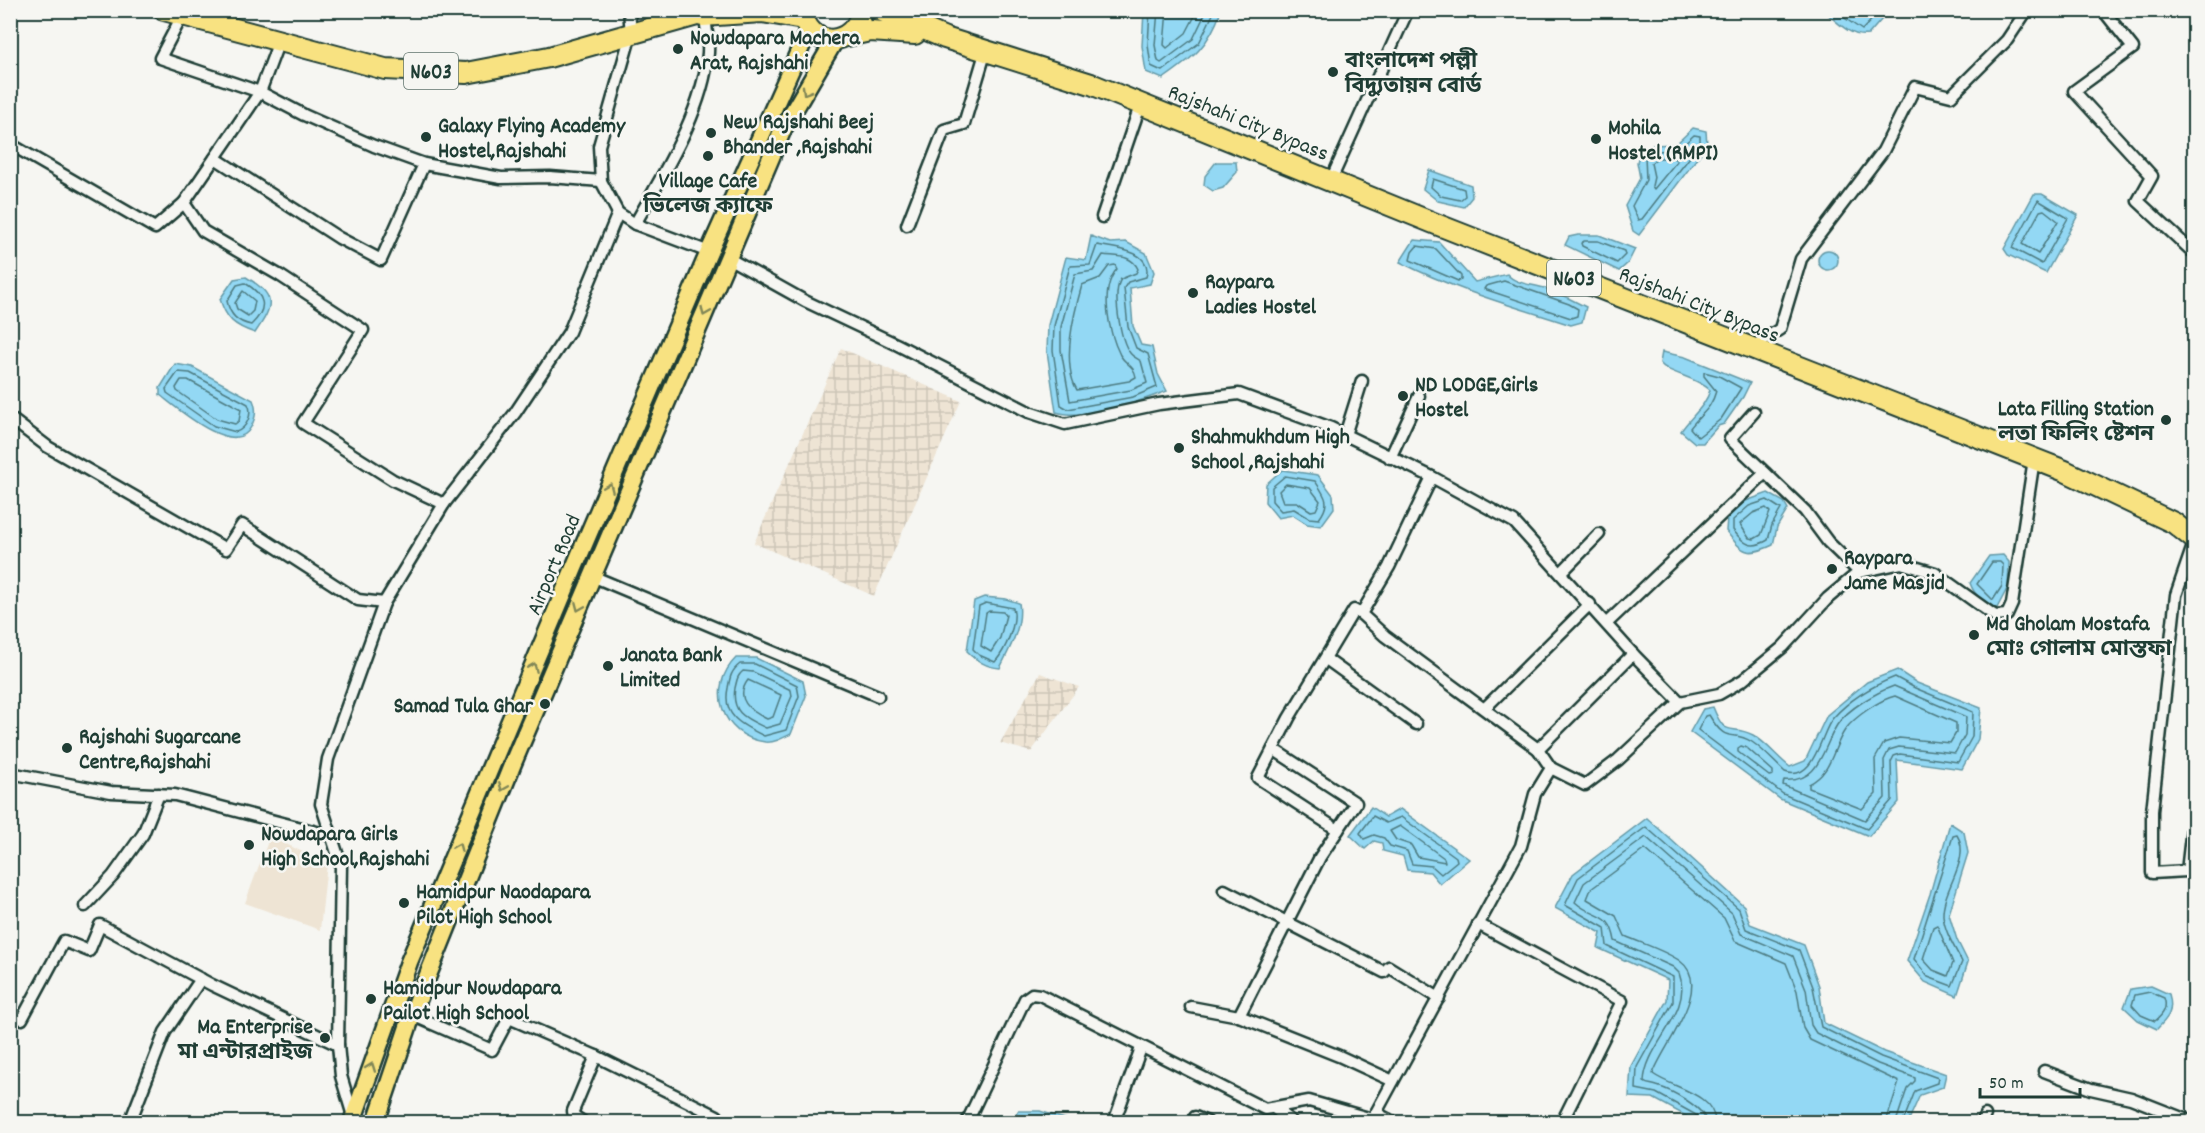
<svg xmlns="http://www.w3.org/2000/svg" width="2205" height="1133" viewBox="0 0 2205 1133" font-family="Dekko,'Noto Sans Bengali',sans-serif">
<defs>
<pattern id="industrial-grid" width="8" height="8" patternUnits="userSpaceOnUse" patternTransform="scale(1.5)"><rect width="8" height="8" fill="#eee4d4"/><path d="M0 4h8M4 0v8" fill="none" stroke="#ccc4b7"/></pattern>
</defs>
<rect width="100%" height="100%" fill="#f6f6f2"/>
<filter id="ink" filterUnits="userSpaceOnUse"><feTurbulence type="fractalNoise" baseFrequency=".0167" numOctaves="2"/><feDisplacementMap in="SourceGraphic" scale="12" xChannelSelector="R" yChannelSelector="G"/><feConvolveMatrix kernelMatrix="1 2 1 2 8 2 1 2 1" color-interpolation-filters="sRGB"/></filter>
<g filter="url(#ink)">
<path fill="#eee4d4" d="M 270,836 L 327,864 L 320,930 L 245,903 Z"/>
<g fill="url(#industrial-grid)">
<path d="M 841,348 L 961,401 L 874,596 L 754,543 Z"/>
<path d="M 1040,673 L 1079,687 L 1031,752 L 1000,743 Z"/>
</g>
<g fill="#93d8f4" stroke="#659aa7" stroke-width="1.5">
<path d="M 1144,11 L 1144,10 L 1221,11 C 1209,46 1193,58 1163,79 L 1146,72 L 1142,46 Z"/>
<path d="M 1824,11 L 1889,11 L 1868,35 C 1851,38 1836,21 1824,11 Z"/>
<path d="M 1693,128 L 1706,131 L 1707,145 L 1639,235 L 1633,231 L 1625,206 L 1640,178 L 1637,162 L 1640,151 L 1653,145 L 1676,144 Z"/>
<path d="M 1216,162 L 1236,162 L 1237,172 L 1223,188 L 1213,191 L 1204,185 L 1205,176 Z"/>
<path d="M 1429,170 L 1471,185 L 1472,197 L 1464,207 L 1438,201 L 1423,189 Z"/>
<path d="M 2034,194 L 2042,194 L 2078,215 L 2046,273 L 2008,255 L 2004,249 Z"/>
<path d="M 1578,235 L 1599,235 L 1635,249 L 1628,263 L 1619,271 L 1565,245 L 1569,237 Z"/>
<path d="M 1091,236 L 1110,243 L 1126,242 L 1146,253 L 1154,272 L 1150,284 L 1130,288 L 1133,326 L 1141,345 L 1152,347 L 1158,374 L 1167,391 C 1138,402 1086,421 1056,412 L 1047,351 L 1048,325 L 1066,257 L 1086,260 Z"/>
<path d="M 1414,240 L 1439,242 L 1475,282 L 1507,274 C 1516,285 1534,284 1547,289 C 1560,294 1573,300 1586,307 L 1582,322 L 1571,325 C 1513,306 1455,290 1400,262 Z"/>
<circle cx="1828" cy="260" r="10"/>
<path d="M 246,277 C 277,296 274,305 255,333 C 234,326 226,319 220,299 L 234,279 Z"/>
<path d="M 1662,352 L 1685,357 L 1750,383 L 1743,397 L 1724,424 L 1718,426 L 1703,443 L 1695,443 L 1681,431 C 1691,416 1706,406 1710,390 C 1695,376 1668,374 1660,363 Z"/>
<path d="M 175,364 L 192,367 L 253,400 C 257,410 256,417 251,427 C 235,459 177,408 160,395 L 160,388 Z"/>
<path d="M 1282,470 L 1318,475 L 1333,495 L 1334,508 L 1321,526 L 1307,524 L 1293,515 L 1278,518 L 1265,502 L 1266,484 Z"/>
<path d="M 1768,493 L 1784,502 L 1788,509 L 1777,527 L 1773,545 C 1747,557 1743,553 1726,531 L 1727,517 L 1746,501 Z"/>
<path d="M 2003,555 L 2009,562 L 2008,587 L 1997,608 C 1985,605 1974,595 1970,583 L 1989,556 Z"/>
<path d="M 984,597 L 1006,599 L 1019,603 C 1023,626 1010,648 1000,668 C 986,667 977,661 967,651 L 974,601 Z"/>
<path d="M 736,658 L 756,658 L 803,681 L 806,696 L 791,734 C 783,738 774,743 765,742 C 721,736 706,688 736,658 Z"/>
<path d="M 1897,670 L 1917,683 L 1981,708 L 1978,739 L 1962,769 L 1897,760 L 1899,802 L 1869,836 L 1780,799 L 1690,732 L 1703,709 L 1713,707 C 1726,740 1730,723 1753,735 C 1766,742 1778,758 1790,767 L 1805,761 L 1827,715 L 1867,682 Z"/>
<path d="M 1371,807 L 1386,817 L 1400,809 L 1469,859 L 1440,884 L 1430,872 L 1407,870 L 1403,856 L 1383,851 L 1382,843 L 1374,841 L 1365,849 L 1350,835 Z"/>
<path d="M 1647,818 L 1744,906 L 1750,924 L 1804,945 L 1819,986 L 1824,1023 L 1884,1052 L 1946,1074 L 1943,1087 L 1920,1095 L 1908,1122 L 1697,1122 L 1653,1098 L 1629,1097 L 1631,1066 L 1667,1000 L 1668,980 L 1598,948 L 1601,933 L 1555,908 L 1573,874 Z"/>
<path d="M 1950,823 L 1964,832 L 1968,853 L 1949,914 L 1957,940 L 1968,962 L 1957,996 L 1925,982 L 1907,961 L 1930,894 Z"/>
<path d="M 2151,986 L 2169,994 C 2174,1011 2168,1018 2157,1029 L 2138,1020 L 2124,1007 L 2131,989 Z"/>
<path d="M 1018,1111 L 1040,1111 L 1074,1122 L 1012,1122 Z"/>
</g>
<g fill="none" stroke-linecap="round" stroke-linejoin="round">
<g stroke="#4d7b81" stroke-width="1.5">
<path d="M 1150,10 L 1148,45 L 1151,66 L 1162,71 L 1199,43 L 1215,10"/>
<path d="M 1158,10 L 1155,45 L 1158,61 L 1161,63 L 1193,39 L 1207,10"/>
<path d="M 1167,10 L 1164,45 L 1167,48 L 1186,33 L 1198,10"/>
<path d="M 1833,10 L 1862,30 L 1881,10"/>
<path d="M 1694,135 L 1700,136 L 1700,144 L 1642,219 L 1638,220 L 1632,206 L 1646,180 L 1645,155 L 1654,151 L 1678,150 Z"/>
<path d="M 1657,158 L 1674,158 L 1677,161 L 1654,189 L 1652,186 L 1654,177 L 1651,163 Z"/>
<path d="M 1433,179 L 1464,189 L 1465,196 L 1460,200 L 1441,196 L 1431,187 Z"/>
<path d="M 2038,200 L 2068,218 L 2042,264 L 2012,248 Z"/>
<path d="M 2044,210 L 2058,221 L 2038,254 L 2022,244 L 2040,211 Z"/>
<path d="M 1584,241 L 1598,241 L 1624,251 L 1625,255 L 1617,263 L 1582,246 L 1581,243 Z"/>
<path d="M 1097,245 C 1113,248 1154,250 1146,277 L 1128,282 L 1124,288 L 1128,327 L 1136,348 L 1148,354 L 1157,387 L 1133,397 L 1068,409 L 1061,405 L 1053,350 L 1054,326 L 1070,266 L 1090,265 Z"/>
<path d="M 1417,246 L 1436,249 L 1461,276 L 1461,280 L 1458,281 L 1410,260 L 1412,252 Z"/>
<path d="M 1103,255 C 1116,257 1131,254 1138,269 L 1136,273 L 1121,279 C 1112,292 1120,340 1130,353 C 1133,357 1138,359 1141,361 L 1147,383 L 1131,390 L 1070,401 L 1061,350 L 1061,327 L 1075,274 L 1093,271 Z"/>
<path d="M 1115,265 L 1117,269 C 1099,289 1109,333 1120,355 C 1126,365 1134,365 1136,377 L 1129,381 L 1077,390 C 1061,363 1074,313 1082,285 L 1100,278 L 1109,266 Z"/>
<path d="M 1504,281 L 1569,304 L 1578,309 L 1577,316 L 1571,318 L 1484,289 L 1486,286 Z"/>
<path d="M 245,283 C 265,295 269,308 251,325 C 237,322 230,315 227,301 L 237,285 Z"/>
<path d="M 243,291 L 255,301 L 253,311 L 248,316 L 237,309 L 235,303 Z"/>
<path d="M 178,372 L 190,373 L 248,404 C 253,414 247,428 236,432 L 214,426 L 167,393 L 166,389 Z"/>
<path d="M 1704,372 L 1719,376 L 1741,388 L 1721,419 L 1698,437 L 1690,428 C 1701,413 1711,410 1716,391 L 1704,376 Z"/>
<path d="M 181,380 L 188,380 L 241,409 L 239,421 L 235,424 L 217,419 L 177,391 L 176,388 Z"/>
<path d="M 1285,476 L 1315,481 C 1326,497 1331,503 1319,519 L 1309,518 L 1294,509 L 1281,511 L 1272,501 L 1272,487 Z"/>
<path d="M 1286,484 L 1310,488 L 1320,501 L 1316,510 L 1311,511 L 1297,502 L 1283,502 L 1279,491 Z"/>
<path d="M 1767,500 L 1781,509 L 1772,525 L 1768,540 C 1751,550 1744,544 1733,530 L 1733,520 L 1749,506 Z"/>
<path d="M 1766,508 L 1770,512 L 1761,535 L 1754,539 L 1749,538 L 1740,524 L 1753,513 Z"/>
<path d="M 1992,562 L 2000,562 L 2003,565 L 2002,586 L 1993,600 L 1977,584 Z"/>
<path d="M 986,603 L 1013,608 C 1018,622 1005,651 995,662 L 979,655 L 973,649 L 979,606 Z"/>
<path d="M 989,611 L 1003,612 L 1006,615 L 1000,638 L 991,652 L 981,646 L 986,613 Z"/>
<path d="M 740,664 L 755,664 L 797,685 L 799,696 L 786,730 L 764,736 C 741,725 722,716 728,688 C 730,677 731,671 740,664 Z"/>
<path d="M 743,671 L 753,672 L 791,690 L 792,696 L 780,724 L 766,728 C 745,718 731,713 735,688 C 737,680 737,676 743,671 Z"/>
<path d="M 1895,677 L 1915,688 L 1973,712 L 1972,737 L 1958,762 L 1900,754 L 1894,756 L 1891,762 L 1892,800 L 1867,829 L 1783,794 L 1698,730 L 1705,716 L 1709,715 C 1728,747 1731,728 1752,742 C 1764,750 1774,762 1785,772 C 1815,783 1821,731 1833,718 C 1850,699 1872,686 1895,677 Z"/>
<path d="M 748,680 L 781,695 L 773,717 L 767,719 C 750,711 734,699 748,680 Z"/>
<path d="M 1894,686 L 1966,717 L 1965,735 L 1955,753 L 1899,747 L 1889,750 L 1884,760 L 1885,798 L 1865,820 L 1783,785 L 1784,780 C 1820,783 1822,749 1837,725 C 1847,709 1877,692 1894,686 Z"/>
<path d="M 1895,696 L 1956,723 L 1956,733 L 1950,743 L 1899,738 L 1884,743 L 1875,759 L 1876,794 L 1862,809 L 1809,788 L 1809,784 C 1832,773 1832,749 1845,730 C 1854,717 1881,699 1895,696 Z"/>
<path d="M 1741,746 L 1747,748 L 1773,771 L 1773,775 L 1769,776 L 1738,752 L 1738,748 Z"/>
<path d="M 1373,816 L 1386,823 L 1401,817 L 1456,857 L 1457,861 L 1441,874 L 1432,866 L 1412,864 L 1407,851 L 1390,846 L 1384,838 L 1374,835 L 1364,839 L 1360,833 Z"/>
<path d="M 1400,826 L 1444,858 L 1445,862 L 1418,857 L 1411,845 L 1396,840 L 1390,831 Z"/>
<path d="M 1957,835 C 1972,859 1942,889 1943,915 C 1944,931 1955,948 1962,962 L 1952,986 L 1928,977 L 1914,959 L 1953,836 Z"/>
<path d="M 1937,925 L 1953,963 L 1948,976 L 1933,970 L 1923,959 L 1933,927 Z"/>
<path d="M 2150,992 L 2164,998 C 2168,1008 2163,1015 2155,1021 L 2141,1015 L 2132,1005 L 2135,995 Z"/>
<path d="M 1698,1122 L 1696,1115 L 1656,1093 L 1636,1089 L 1637,1067 L 1673,1002 L 1673,977 L 1607,946 L 1605,928 L 1565,905 L 1578,878 L 1646,827 L 1739,909 L 1746,929 L 1799,950 L 1813,987 L 1821,1027 L 1881,1057 L 1938,1078 L 1937,1083 L 1915,1091 L 1903,1122"/>
<path d="M 1706,1122 C 1705,1108 1671,1090 1657,1086 C 1651,1084 1648,1085 1644,1082 C 1645,1044 1694,1013 1679,973 L 1673,967 L 1615,941 C 1610,910 1595,920 1575,902 L 1584,883 L 1646,837 L 1732,913 L 1741,934 L 1793,956 L 1806,989 L 1811,1025 L 1816,1033 L 1878,1064 L 1915,1078 L 1915,1081 L 1907,1089 L 1896,1122"/>
<path d="M 1715,1122 C 1714,1093 1672,1088 1653,1074 C 1662,1047 1715,986 1680,961 C 1664,950 1643,944 1625,936 L 1616,916 L 1587,899 L 1591,889 L 1645,849 L 1724,918 L 1735,941 L 1786,963 L 1797,991 L 1803,1028 L 1810,1040 L 1899,1082 L 1886,1122"/>
</g>
<g stroke="#1f3d34" stroke-width="15">
<g id="street">
<path d="M 629,10 L 631,34 L 599,146 L 601,181 L 618,213 L 635,224 L 709,252"/>
<path d="M 2103,10 L 2133,48 L 2074,91 L 2152,176 L 2138,201 L 2194,253"/>
<path d="M 182,16 L 160,58 L 260,92 L 304,115 L 374,146 L 424,164 L 501,178 L 550,177 L 601,181"/>
<path d="M 279,41 L 260,92 L 184,203 L 203,231 L 279,275 L 363,330 L 303,423 L 393,480 L 444,504"/>
<path d="M 10,144 L 155,228 L 184,203"/>
<path d="M 215,158 L 339,238 L 381,260 L 424,164"/>
<path d="M 1331,180 L 1408,10"/>
<path d="M 1102,217 L 1141,103"/>
<path d="M 635,224 C 663,174 703,112 708,53 C 709,42 706,28 705,16"/>
<path d="M 907,225 L 944,130 L 964,124 L 986,50"/>
<path d="M 728,258 L 805,301 L 896,344 L 1029,412 L 1065,424 L 1159,404 L 1239,394 L 1331,428 L 1432,477 L 1514,522 L 1633,654 L 1680,702"/>
<path d="M 1751,348 L 1780,329 L 1801,259 L 1883,151 L 1915,87 L 1951,96 L 2007,40 L 2027,10"/>
<path d="M 1754,412 L 1730,439 L 1805,511 L 1828,542 L 1859,572"/>
<path d="M 10,418 L 48,447 L 226,549 L 242,525 L 358,600 L 384,603"/>
<path d="M 1345,435 L 1362,381"/>
<path d="M 1390,458 L 1419,396"/>
<path d="M 1432,477 L 1389,567 L 1361,614 L 1385,636 L 1538,749 L 1551,768"/>
<path d="M 2194,543 L 2176,595 L 2152,811 L 2152,873 L 2187,871 L 2194,810"/>
<path d="M 1561,573 L 1599,534"/>
<path d="M 592,576 L 878,696"/>
<path d="M 1607,623 L 1765,473"/>
<path d="M 1326,659 L 1416,724"/>
<path d="M 1485,708 L 1590,604"/>
<path d="M 1273,749 L 1356,803 L 1338,830"/>
<path d="M 1538,749 L 1633,654"/>
<path d="M 10,773 L 111,792 L 175,795 L 332,836"/>
<path d="M 1224,890 L 1384,972 L 1389,967 L 1439,998"/>
<path d="M 85,906 L 113,876 L 143,834 L 159,794"/>
<path d="M 1478,924 L 1622,1001 L 1562,1122"/>
<path d="M 1191,1007 L 1239,1016 L 1339,1056 L 1393,1081"/>
<path d="M 10,1015 L 22,1019 L 64,941 L 89,951 L 100,925 L 212,985 L 338,1045"/>
<path d="M 412,1015 L 492,1050 L 509,1018 L 596,1056 L 717,1116"/>
<path d="M 1239,1016 L 1320,857 L 1338,830 L 1258,778 L 1289,718 L 1354,610 L 1361,614"/>
<path d="M 2044,1071 L 2091,1089 L 2131,1098 L 2192,1122"/>
<path d="M 1275,1109 L 1292,1122"/>
<path d="M 1376,1113 L 1393,1122"/>
<path d="M 353,1116 L 341,1076 L 338,1045 L 341,865 L 321,804 L 328,759 L 384,603 L 444,504 L 515,413 L 569,332 L 618,213"/>
<path d="M 130,1122 L 165,1032 L 201,979"/>
<path d="M 583,1122 L 574,1116 L 573,1111 L 596,1056"/>
<path d="M 967,1122 L 1025,999 L 1032,994 L 1040,995 L 1265,1109 L 1309,1101 L 1372,1119"/>
<path d="M 1114,1122 L 1141,1048"/>
<path d="M 1193,1122 L 1195,1117 L 1207,1122"/>
<path d="M 1371,1122 L 1521,846 L 1535,794 L 1551,768 L 1585,785 L 1618,760 L 1680,702 L 1719,694 L 1743,680 L 1783,647 L 1828,598 L 1859,572 L 1901,563 L 1935,573 L 1995,616 L 2007,615 L 2012,604 L 2034,459"/>
<path d="M 1981,1122 L 1985,1115"/>
</g>
</g>
<g stroke="#1f3d34" stroke-width="21">
<g id="primary">
<path d="M 352,1122 L 409,962 L 574,568 L 709,252 L 809,29"/>
<path d="M 376,1122 L 412,1015 L 513,763 L 783,129 L 835,40"/>
</g>
</g>
<g stroke="#1f3d34" stroke-width="24">
<g id="highway">
<path d="M 164,10 L 385,69 L 466,73 L 549,57 L 715,10"/>
<path d="M 802,10 C 807,50 855,49 862,10"/>
<path d="M 880,10 L 945,38 L 1091,84 L 1436,224 L 2065,471 L 2174,523 L 2194,539"/>
<path d="M 702,16 L 762,12 L 803,19"/>
<path d="M 847,36 L 870,31 L 915,34"/>
</g>
</g>
<use href="#street" stroke="#f6f6f2" stroke-width="10"/>
<use href="#primary" stroke="#f8e281" stroke-width="16"/>
<use href="#highway" stroke="#f8e281" stroke-width="20"/>
</g>
<defs><path id="oneway-chevron" d="M-2-3.5L2.5 0L-2 3.5" fill="none" stroke-width="1.6" stroke-linecap="round" stroke-linejoin="round" transform="scale(1.5)"/></defs>
<g stroke="#818757">
<use href="#oneway-chevron" transform="translate(806 91) rotate(120)"/>
<use href="#oneway-chevron" transform="translate(705 312) rotate(113)"/>
<use href="#oneway-chevron" transform="translate(609 487) rotate(-67)"/>
<use href="#oneway-chevron" transform="translate(579 607) rotate(113)"/>
<use href="#oneway-chevron" transform="translate(533 667) rotate(-67)"/>
<use href="#oneway-chevron" transform="translate(503 787) rotate(112)"/>
<use href="#oneway-chevron" transform="translate(458 847) rotate(-67)"/>
<use href="#oneway-chevron" transform="translate(371 1067) rotate(-70)"/>
</g>
</g>
<g fill="#1f3d34" stroke="#f6f6f2" stroke-width="2">
<circle cx="678" cy="49" r="6"/>
<circle cx="1333" cy="72" r="6"/>
<circle cx="711" cy="133" r="6"/>
<circle cx="426" cy="137" r="6"/>
<circle cx="1596" cy="139" r="6"/>
<circle cx="708" cy="156" r="6"/>
<circle cx="1193" cy="293" r="6"/>
<circle cx="1403" cy="396" r="6"/>
<circle cx="2166" cy="420" r="6"/>
<circle cx="1179" cy="448" r="6"/>
<circle cx="1832" cy="569" r="6"/>
<circle cx="1974" cy="635" r="6"/>
<circle cx="608" cy="666" r="6"/>
<circle cx="545" cy="704" r="6"/>
<circle cx="67" cy="748" r="6"/>
<circle cx="249" cy="845" r="6"/>
<circle cx="404" cy="903" r="6"/>
<circle cx="371" cy="999" r="6"/>
<circle cx="325" cy="1038" r="6"/>
</g>
<g text-anchor="middle" stroke-width="5" stroke-linejoin="round" paint-order="stroke">
<g fill="#f6f6f2" stroke="#60746d" stroke-width="1.5">
<rect x="404" y="53" width="54" height="36" rx="4.5"/>
<rect x="1547" y="260" width="54" height="36" rx="4.5"/>
</g>
<g font-size="21" font-weight="bold" fill="#1f3d34">
<text x="431" y="78">N603</text>
<text x="1574" y="285">N603</text>
</g>
<g font-size="22" font-weight="bold" fill="#1f3d34" stroke="#f6f6f2" text-anchor="start">
<text x="690" y="44">Nowdapara Machera<tspan x="690" dy="25">Arat, Rajshahi</tspan></text>
<text x="1345" y="67">বাংলাদেশ পল্লী<tspan x="1345" dy="25">বিদ্যুতায়ন বোর্ড</tspan></text>
<text x="723" y="128">New Rajshahi Beej<tspan x="723" dy="25">Bhander ,Rajshahi</tspan></text>
<text x="438" y="132">Galaxy Flying Academy<tspan x="438" dy="25">Hostel,Rajshahi</tspan></text>
<text x="1608" y="134">Mohila<tspan x="1608" dy="25">Hostel (RMPI)</tspan></text>
<text x="708" y="187" text-anchor="middle">Village Cafe<tspan x="708" dy="25">ভিলেজ ক্যাফে</tspan></text>
<text x="1205" y="288">Raypara<tspan x="1205" dy="25">Ladies Hostel</tspan></text>
<text x="1415" y="391">ND LODGE,Girls<tspan x="1415" dy="25">Hostel</tspan></text>
<text x="2154" y="415" text-anchor="end">Lata Filling Station<tspan x="2154" dy="25">লতা ফিলিং ষ্টেশন</tspan></text>
<text x="1191" y="443">Shahmukhdum High<tspan x="1191" dy="25">School ,Rajshahi</tspan></text>
<text x="1844" y="564">Raypara<tspan x="1844" dy="25">Jame Masjid</tspan></text>
<text x="1986" y="630">Md Gholam Mostafa<tspan x="1986" dy="25">মোঃ গোলাম মোস্তফা</tspan></text>
<text x="620" y="661">Janata Bank<tspan x="620" dy="25">Limited</tspan></text>
<text x="533" y="712" text-anchor="end">Samad Tula Ghar</text>
<text x="79" y="743">Rajshahi Sugarcane<tspan x="79" dy="25">Centre,Rajshahi</tspan></text>
<text x="261" y="840">Nowdapara Girls<tspan x="261" dy="25">High School,Rajshahi</tspan></text>
<text x="416" y="898">Hamidpur Naodapara<tspan x="416" dy="25">Pilot High School</tspan></text>
<text x="383" y="994">Hamidpur Nowdapara<tspan x="383" dy="25">Pailot High School</tspan></text>
<text x="313" y="1033" text-anchor="end">Ma Enterprise<tspan x="313" dy="25">মা এন্টারপ্রাইজ</tspan></text>
</g>
<g font-size="22" fill="#1f3d34" stroke="#f6f6f2">
<text transform="translate(1249 121) rotate(22)" y="8">Rajshahi City Bypass</text>
<text transform="translate(1700 303) rotate(22)" y="8">Rajshahi City Bypass</text>
<text transform="translate(552 564) rotate(-67)" y="8">Airport Road</text>
</g>
</g>
<rect width="2205" height="1133" fill="none" stroke="#f6f6f2" stroke-width="36"/>
<rect x="18" y="18" width="2169" height="1097" fill="none" stroke="#1f3d34" stroke-width="2" filter="url(#ink)"/>
<path d="M1980 1088v9h100v-9" fill="none" stroke="#1f3d34" stroke-width="3"/>
<text x="1989" y="1088" font-size="18" fill="#1f3d34" stroke="#f6f6f2" stroke-width="4.5" paint-order="stroke">50 m</text>
</svg>
